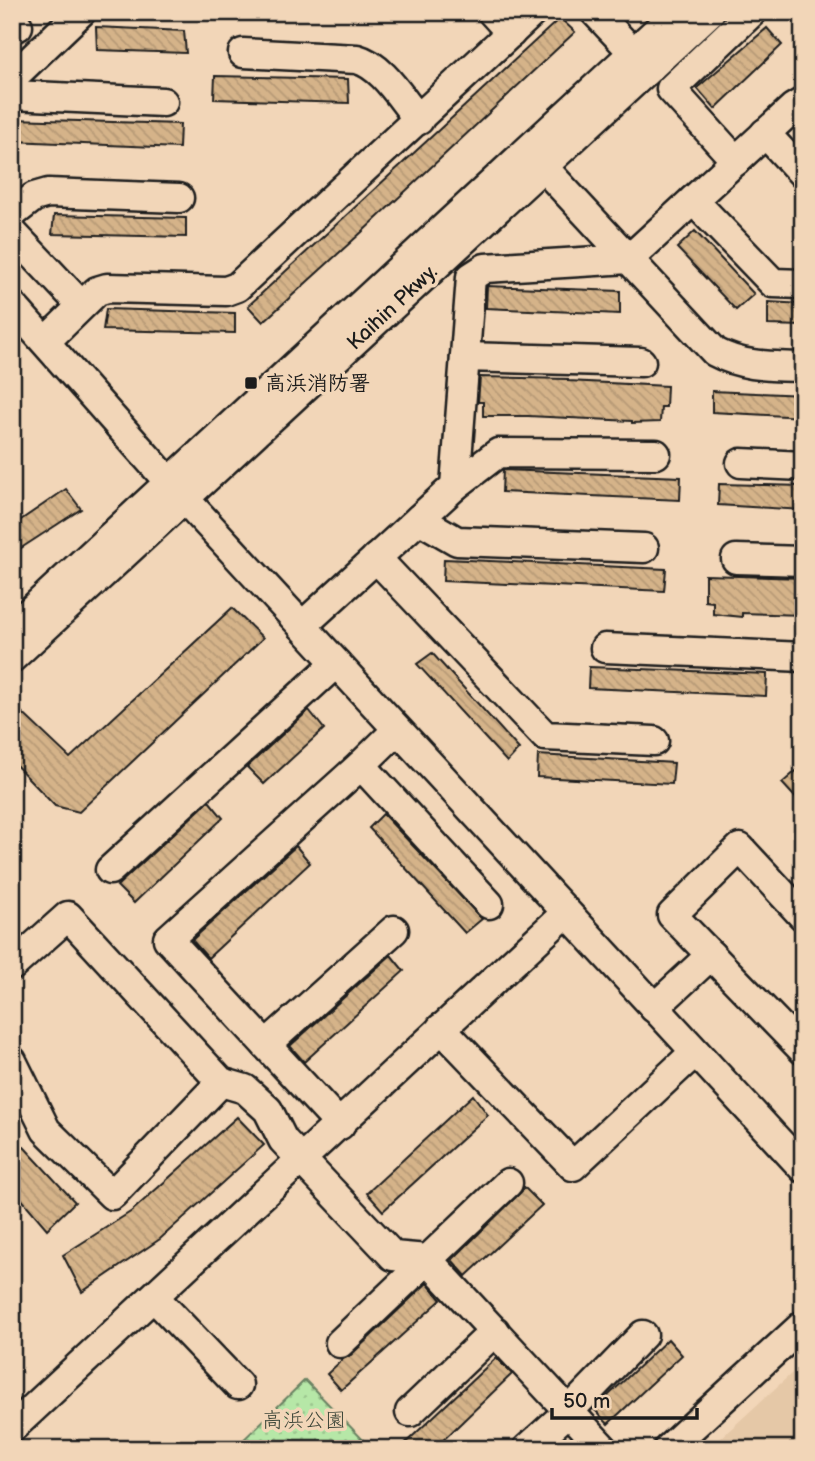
<svg xmlns="http://www.w3.org/2000/svg" width="815" height="1461" viewBox="0 0 815 1461" font-family="'Balsamiq Sans','Klee One',sans-serif">
<defs>
<pattern id="park-dots" width="8" height="8" patternUnits="userSpaceOnUse" patternTransform="scale(1.75)"><rect width="8" height="8" fill="#b6e7a7"/><path d="M2 2h.1M6 6h.1" fill="none" stroke="#9cc68f" stroke-width="1.8" stroke-linecap="round"/></pattern>
<pattern id="building-back-hatch" width="6" height="6" patternUnits="userSpaceOnUse" patternTransform="scale(1.75)"><rect width="6" height="6" fill="#d5b389"/><path d="M-1 5l2 2M0 0l6 6M5-1l2 2" fill="none" stroke="#b69976"/></pattern>
</defs>
<rect width="100%" height="100%" fill="#f2d6b8"/>
<filter id="ink" filterUnits="userSpaceOnUse"><feTurbulence type="fractalNoise" baseFrequency=".0143" numOctaves="2"/><feDisplacementMap in="SourceGraphic" scale="14" xChannelSelector="R" yChannelSelector="G"/><feConvolveMatrix kernelMatrix="1 2 1 2 8 2 1 2 1" color-interpolation-filters="sRGB"/></filter>
<g filter="url(#ink)">
<path fill="#e5c8a7" d="M 803,1363 L 803,1449 L 709,1449 Z"/>
<path fill="url(#park-dots)" stroke="#698262" stroke-width="2" d="M 305,1380 L 372,1449 L 234,1449 Z"/>
<g fill="url(#building-back-hatch)" stroke="#1c1c1c" stroke-width="2">
<path d="M 560,18 L 575,32 L 362,232 L 263,322 L 248,306 Z"/>
<path d="M 96,27 L 184,31 L 186,53 L 97,50 Z"/>
<path d="M 767,28 L 782,45 L 715,109 L 697,88 Z"/>
<path d="M 215,76 L 348,79 L 349,103 L 214,99 Z"/>
<path d="M 12,119 L 180,124 L 179,148 L 12,141 Z"/>
<path d="M 54,215 L 186,218 L 186,237 L 52,234 Z"/>
<path d="M 695,231 L 754,294 L 736,310 L 677,248 Z"/>
<path d="M 487,286 L 620,291 L 620,314 L 486,308 Z"/>
<path d="M 768,302 L 803,304 L 803,326 L 768,325 Z"/>
<path d="M 106,309 L 235,313 L 235,333 L 103,330 Z"/>
<path d="M 480,377 L 568,379 L 568,381 L 667,386 L 666,407 L 661,407 L 660,422 L 632,423 L 632,421 L 528,416 L 483,416 L 483,402 L 478,402 Z"/>
<path d="M 712,391 L 803,395 L 803,417 L 712,412 Z"/>
<path d="M 503,470 L 681,477 L 680,500 L 502,492 Z"/>
<path d="M 719,484 L 803,486 L 803,510 L 718,505 Z"/>
<path d="M 66,489 L 81,509 L 12,554 L 12,526 Z"/>
<path d="M 444,559 L 666,569 L 664,591 L 443,581 Z"/>
<path d="M 705,575 L 803,578 L 803,615 L 742,613 L 742,617 L 713,614 L 713,602 L 705,601 Z"/>
<path d="M 232,608 L 263,638 L 79,812 L 55,806 L 12,761 L 12,703 L 70,758 Z"/>
<path d="M 432,653 L 519,749 L 507,762 L 417,664 Z"/>
<path d="M 589,667 L 767,674 L 766,696 L 588,688 Z"/>
<path d="M 309,710 L 324,729 L 264,784 L 247,767 Z"/>
<path d="M 538,755 L 674,763 L 672,784 L 537,777 Z"/>
<path d="M 803,765 L 803,806 L 782,783 Z"/>
<path d="M 209,801 L 223,818 L 134,903 L 117,886 Z"/>
<path d="M 383,814 L 482,919 L 465,933 L 369,828 Z"/>
<path d="M 296,846 L 310,863 L 208,958 L 192,940 Z"/>
<path d="M 391,955 L 404,971 L 304,1062 L 290,1046 Z"/>
<path d="M 473,1095 L 488,1115 L 383,1211 L 367,1193 Z"/>
<path d="M 237,1117 L 264,1145 L 160,1239 L 82,1292 L 63,1255 L 132,1211 Z"/>
<path d="M 12,1134 L 75,1202 L 47,1229 L 12,1188 Z"/>
<path d="M 525,1188 L 542,1205 L 466,1276 L 452,1260 Z"/>
<path d="M 427,1283 L 441,1300 L 341,1390 L 327,1374 L 343,1359 L 351,1355 Z"/>
<path d="M 668,1339 L 682,1355 L 608,1424 L 594,1409 Z"/>
<path d="M 496,1358 L 512,1374 L 434,1449 L 399,1449 Z"/>
</g>
<g fill="none" stroke-linecap="round" stroke-linejoin="round">
<g stroke="#1c1c1c" stroke-width="33">
<g id="minor">
<path d="M 492,12 L 511,33"/>
<path d="M 595,12 L 646,66"/>
<path d="M 12,26 L 18,26"/>
<path d="M 243,53 L 357,59 C 383,66 401,99 419,120"/>
<path d="M 12,78 L 81,12"/>
<path d="M 12,95 L 163,102"/>
<path d="M 765,133 L 803,174"/>
<path d="M 531,154 L 715,352 C 743,367 771,366 803,367"/>
<path d="M 736,161 L 671,89 L 752,12"/>
<path d="M 693,200 L 773,283 L 803,284"/>
<path d="M 12,214 L 34,197 L 48,193 L 179,198"/>
<path d="M 12,232 L 81,305"/>
<path d="M 12,305 L 169,482 L 803,1168"/>
<path d="M 46,341 L 97,291 L 107,288 L 226,291 L 237,287 L 533,12"/>
<path d="M 465,357 L 641,362"/>
<path d="M 741,463 L 803,466"/>
<path d="M 455,486 L 498,453 L 656,454"/>
<path d="M 419,519 L 457,541 L 644,548"/>
<path d="M 376,558 L 545,736 L 654,741"/>
<path d="M 736,559 L 803,561"/>
<path d="M 302,626 L 455,486 L 471,277 L 485,268 L 629,259 L 793,108 L 803,102"/>
<path d="M 12,628 L 677,12"/>
<path d="M 605,648 L 803,657"/>
<path d="M 12,658 L 710,12"/>
<path d="M 361,765 L 489,904"/>
<path d="M 110,870 L 336,663"/>
<path d="M 803,916 L 740,848 L 672,915 L 803,1050"/>
<path d="M 12,966 L 68,916 L 221,1082 L 245,1089 L 268,1110 L 283,1140 L 393,1256 L 427,1259 L 604,1449"/>
<path d="M 654,1008 L 711,955"/>
<path d="M 441,1028 L 573,1166 L 695,1052"/>
<path d="M 266,1045 L 394,930"/>
<path d="M 12,1061 L 46,1130 L 112,1195 L 221,1082"/>
<path d="M 340,1125 L 168,939 L 361,765 L 397,730"/>
<path d="M 154,1297 L 238,1385"/>
<path d="M 340,1343 L 508,1183"/>
<path d="M 410,1412 L 495,1331"/>
<path d="M 12,1428 L 566,913"/>
<path d="M 527,1449 L 569,1411 L 643,1335"/>
<path d="M 668,1449 L 803,1325"/>
</g>
</g>
<use href="#minor" stroke="#f2d6b8" stroke-width="28"/>
</g>
</g>
<rect fill="#1c1c1c" stroke="#f2d6b8" stroke-width="2.5" x="244" y="376" width="14" height="14" rx="3.5"/>
<g text-anchor="middle" stroke-width="7" stroke-linejoin="round" paint-order="stroke">
<g font-size="21" fill="#1c1c1c" stroke="#f2d6b8">
<text transform="translate(392 307) rotate(-43)" y="7">Kaihin Pkwy.</text>
</g>
<g font-size="21" font-weight="bold" fill="#1c1c1c" stroke="#f2d6b8" text-anchor="start">
<text x="265" y="390">高浜消防署</text>
</g>
<g font-size="21" fill="#3b4538" stroke="#f2d6b8">
<text x="304" y="1427">高浜公園</text>
</g>
</g>
<rect width="815" height="1461" fill="none" stroke="#f2d6b8" stroke-width="42"/>
<rect x="21" y="21" width="773" height="1419" fill="none" stroke="#1c1c1c" stroke-width="2.5" filter="url(#ink)"/>
<path d="M552 1408v10h145v-10" fill="none" stroke="#1c1c1c" stroke-width="3.5"/>
<text x="563" y="1408" font-size="21" fill="#1c1c1c" stroke="#f2d6b8" stroke-width="5" paint-order="stroke">50 m</text>
</svg>
